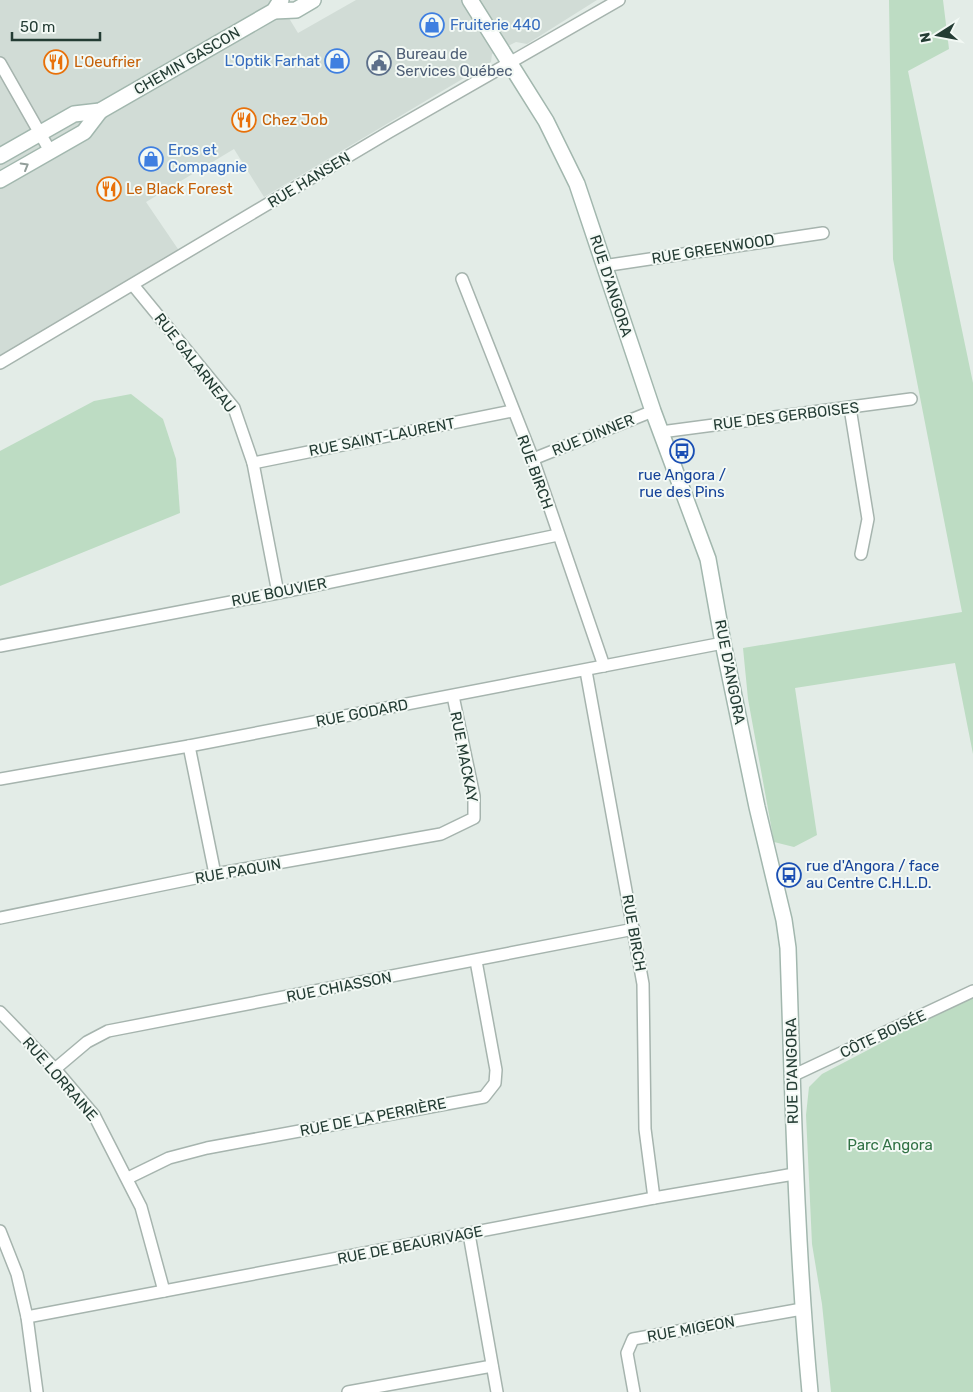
<svg xmlns="http://www.w3.org/2000/svg" width="973" height="1392" viewBox="0 0 973 1392" font-family="Rubik,sans-serif">
<rect width="100%" height="100%" fill="#e3ece7"/>
<path fill="#d1dcd6" d="M 0,0 L 278,0 L 298,33 L 356,0 L 597,0 L 527,44 L 516,42 L 492,54 L 491,62 L 264,197 L 234,149 L 146,202 L 180,252 L 0,363 Z"/>
<g fill="#bddcc3">
<path d="M 889,0 L 943,0 L 949,49 L 908,71 L 973,383 L 973,754 L 955,663 L 795,688 L 817,835 L 794,847 L 774,842 L 748,699 L 743,648 L 962,612 L 893,259 Z"/>
<path d="M 131,394 L 163,419 L 176,459 L 180,513 L 0,586 L 0,451 L 94,401 Z"/>
<path d="M 973,995 L 973,1392 L 831,1392 L 822,1304 L 812,1244 L 806,1115 L 809,1087 L 822,1074 Z"/>
</g>
<g fill="none" stroke-linecap="round" stroke-linejoin="round">
<g stroke="#a6b4ae" stroke-width="14">
<g id="street">
<path d="M 0,63 L 50,151"/>
<path d="M 603,266 L 823,233"/>
<path d="M 462,279 L 533,459 L 604,666"/>
<path d="M 133,285 L 234,408 L 253,463 L 278,593"/>
<path d="M 0,363 L 389,132 L 619,0"/>
<path d="M 850,408 L 868,519 L 861,554"/>
<path d="M 661,432 L 911,399"/>
<path d="M 533,459 L 653,411"/>
<path d="M 253,463 L 512,411"/>
<path d="M 0,646 L 278,593 L 558,535"/>
<path d="M 586,671 L 643,984 L 645,1129 L 654,1198"/>
<path d="M 189,746 L 215,874"/>
<path d="M 0,779 L 189,746 L 723,643"/>
<path d="M 0,918 L 215,874 L 441,834 L 474,818 L 474,796 L 453,696"/>
<path d="M 0,1012 L 55,1069 L 94,1115 L 141,1207 L 164,1291"/>
<path d="M 55,1069 L 87,1042 L 108,1031 L 634,929"/>
<path d="M 792,1076 L 973,991"/>
<path d="M 128,1178 L 169,1158 L 207,1148 L 484,1097 L 495,1083 L 496,1070 L 476,961"/>
<path d="M 0,1231 L 17,1274 L 27,1317 L 37,1392"/>
<path d="M 469,1234 L 497,1392"/>
<path d="M 27,1317 L 654,1198 L 794,1174"/>
<path d="M 348,1392 L 492,1366"/>
<path d="M 634,1392 L 627,1353 L 633,1339 L 802,1309"/>
</g>
</g>
<g stroke="#a2b7ae" stroke-width="18">
<g id="secondary">
<path d="M 470,0 L 546,121 L 577,184 L 653,411 L 708,559 L 723,643 L 757,807 L 784,920 L 788,948 C 793,1096 796,1244 810,1392"/>
<path d="M 274,11 L 296,10 L 313,0"/>
<path d="M 0,156 L 74,114 L 100,111 L 274,11 L 281,0"/>
<path d="M 0,180 L 84,132 L 100,111"/>
</g>
</g>
<use href="#street" stroke="#fff" stroke-width="11"/>
<use href="#secondary" stroke="#fff" stroke-width="15"/>
</g>
<defs><path id="oneway-chevron" d="M-2-3.5L2.5 0L-2 3.5" fill="none" stroke-width="1.6" stroke-linecap="round" stroke-linejoin="round" transform="scale(1.25)"/></defs>
<use stroke="#929e9a" href="#oneway-chevron" transform="translate(25 166) rotate(-30)"/>
<defs>
<g id="shop-ring" transform="scale(1.25)"><circle r="9.5" fill="#f3f9f5" stroke="#3f7fe0" stroke-width="1.5"/><path d="M-5-2.5h2.3a2.7 3.5 0 0 1 5.4 0H5L5.5 6h-11ZM-1.5-2.5h3a1.5 2.3 0 0 0-3 0Z" fill="#3f7fe0"/></g>
<g id="restaurant-ring" transform="scale(1.25)"><circle r="9.5" fill="#f3f9f5" stroke="#e8710a" stroke-width="1.5"/><path d="M-5-6h1v4h1v-4h1v4h1v-4h1v5L-1.5 .5V6h-2V.5L-5-1ZM5-6V6H3V1.5H1.5Q1.5-4 5-6Z" fill="#e8710a"/></g>
<g id="civic-ring" transform="scale(1.25)"><circle r="9.5" fill="#f3f9f5" stroke="#5c6f8a" stroke-width="1.5"/><path d="M-.6-6.5H3V-4.5H.6V-3L4-1V1h2V6H-6V1h2V-1L-.6-3ZM-1.2 2.5V6h2.4V2.5Z" fill="#5c6f8a"/></g>
<g id="bus-ring" transform="scale(1.25)"><circle r="9.5" fill="#f3f9f5" stroke="#1a4fb4" stroke-width="1.5"/><path d="M-5-6H5V4H4V6H2V4H-2V6H-4V4H-5ZM-3.5-4V0h7V-4ZM-3.5 1.2v1.5H-2V1.2ZM2 1.2v1.5H3.5V1.2Z" fill="#1a4fb4"/></g>
</defs>
<g fill-rule="evenodd">
<use href="#shop-ring" x="432" y="25"/>
<use href="#shop-ring" x="337" y="61"/>
<use href="#restaurant-ring" x="56" y="62"/>
<use href="#civic-ring" x="379" y="63"/>
<use href="#restaurant-ring" x="244" y="120"/>
<use href="#shop-ring" x="151" y="159"/>
<use href="#restaurant-ring" x="109" y="189"/>
<use href="#bus-ring" x="682" y="451"/>
<use href="#bus-ring" x="789" y="875"/>
</g>
<g text-anchor="middle" stroke-width="4" stroke-linejoin="round" paint-order="stroke">
<g font-size="15" fill="#366cbe" stroke="#f3f9f5" text-anchor="start">
<text x="450" y="30">Fruiterie 440</text>
<text x="320" y="66" text-anchor="end">L'Optik Farhat</text>
<text x="168" y="155">Eros et<tspan x="168" dy="17">Compagnie</tspan></text>
</g>
<g font-size="15" fill="#4e5e75" stroke="#f3f9f5" text-anchor="start">
<text x="396" y="59">Bureau de<tspan x="396" dy="17">Services Québec</tspan></text>
</g>
<g font-size="15" fill="#243c34" stroke="#f3f9f5">
<text transform="translate(187 61) rotate(-30)" y="5">CHEMIN GASCON</text>
<text transform="translate(309 180) rotate(-31)" y="5">RUE HANSEN</text>
<text transform="translate(713 249) rotate(-9)" y="5">RUE GREENWOOD</text>
<text transform="translate(611 286) rotate(72)" y="5">RUE D'ANGORA</text>
<text transform="translate(195 363) rotate(52)" y="5">RUE GALARNEAU</text>
<text transform="translate(786 416) rotate(-7)" y="5">RUE DES GERBOISES</text>
<text transform="translate(593 435) rotate(-22)" y="5">RUE DINNER</text>
<text transform="translate(382 437) rotate(-11)" y="5">RUE SAINT-LAURENT</text>
<text transform="translate(535 472) rotate(70)" y="5">RUE BIRCH</text>
<text transform="translate(279 592) rotate(-11)" y="5">RUE BOUVIER</text>
<text transform="translate(730 672) rotate(79)" y="5">RUE D'ANGORA</text>
<text transform="translate(362 713) rotate(-11)" y="5">RUE GODARD</text>
<text transform="translate(464 757) rotate(79)" y="5">RUE MACKAY</text>
<text transform="translate(238 871) rotate(-10)" y="5">RUE PAQUIN</text>
<text transform="translate(634 933) rotate(80)" y="5">RUE BIRCH</text>
<text transform="translate(339 987) rotate(-11)" y="5">RUE CHIASSON</text>
<text transform="translate(883 1034) rotate(-25)" y="5">CÔTE BOISÉE</text>
<text transform="translate(792 1071) rotate(-91)" y="5">RUE D'ANGORA</text>
<text transform="translate(60 1079) rotate(49)" y="5">RUE LORRAINE</text>
<text transform="translate(373 1117) rotate(-11)" y="5">RUE DE LA PERRIÈRE</text>
<text transform="translate(410 1245) rotate(-11)" y="5">RUE DE BEAURIVAGE</text>
<text transform="translate(691 1329) rotate(-10)" y="5">RUE MIGEON</text>
</g>
<g font-size="15" fill="#c56008" stroke="#f3f9f5" text-anchor="start">
<text x="74" y="67">L'Oeufrier</text>
<text x="262" y="125">Chez Job</text>
<text x="126" y="194">Le Black Forest</text>
</g>
<g font-size="15" fill="#164399" stroke="#f3f9f5">
<text x="682" y="480">rue Angora /<tspan x="682" dy="17">rue des Pins</tspan></text>
<text x="806" y="871" text-anchor="start">rue d'Angora / face<tspan x="806" dy="17">au Centre C.H.L.D.</tspan></text>
</g>
<g font-size="15" fill="#307144" stroke="#f3f9f5">
<text x="890" y="1150">Parc Angora</text>
</g>
</g>
<g transform="translate(938 35) rotate(259)" stroke="#f3f9f5" stroke-width="4" paint-order="stroke">
<path d="M0-4L9 19L0 12L-9 19Z" fill="#243c34"/>
<text y="-8" font-size="14" font-weight="bold" text-anchor="middle" fill="#243c34">N</text>
</g>
<path d="M12 32v8h88v-8" fill="none" stroke="#243c34" stroke-width="2.5"/>
<text x="20" y="32" font-size="15" fill="#243c34" stroke="#f3f9f5" stroke-width="4" paint-order="stroke">50 m</text>
</svg>
